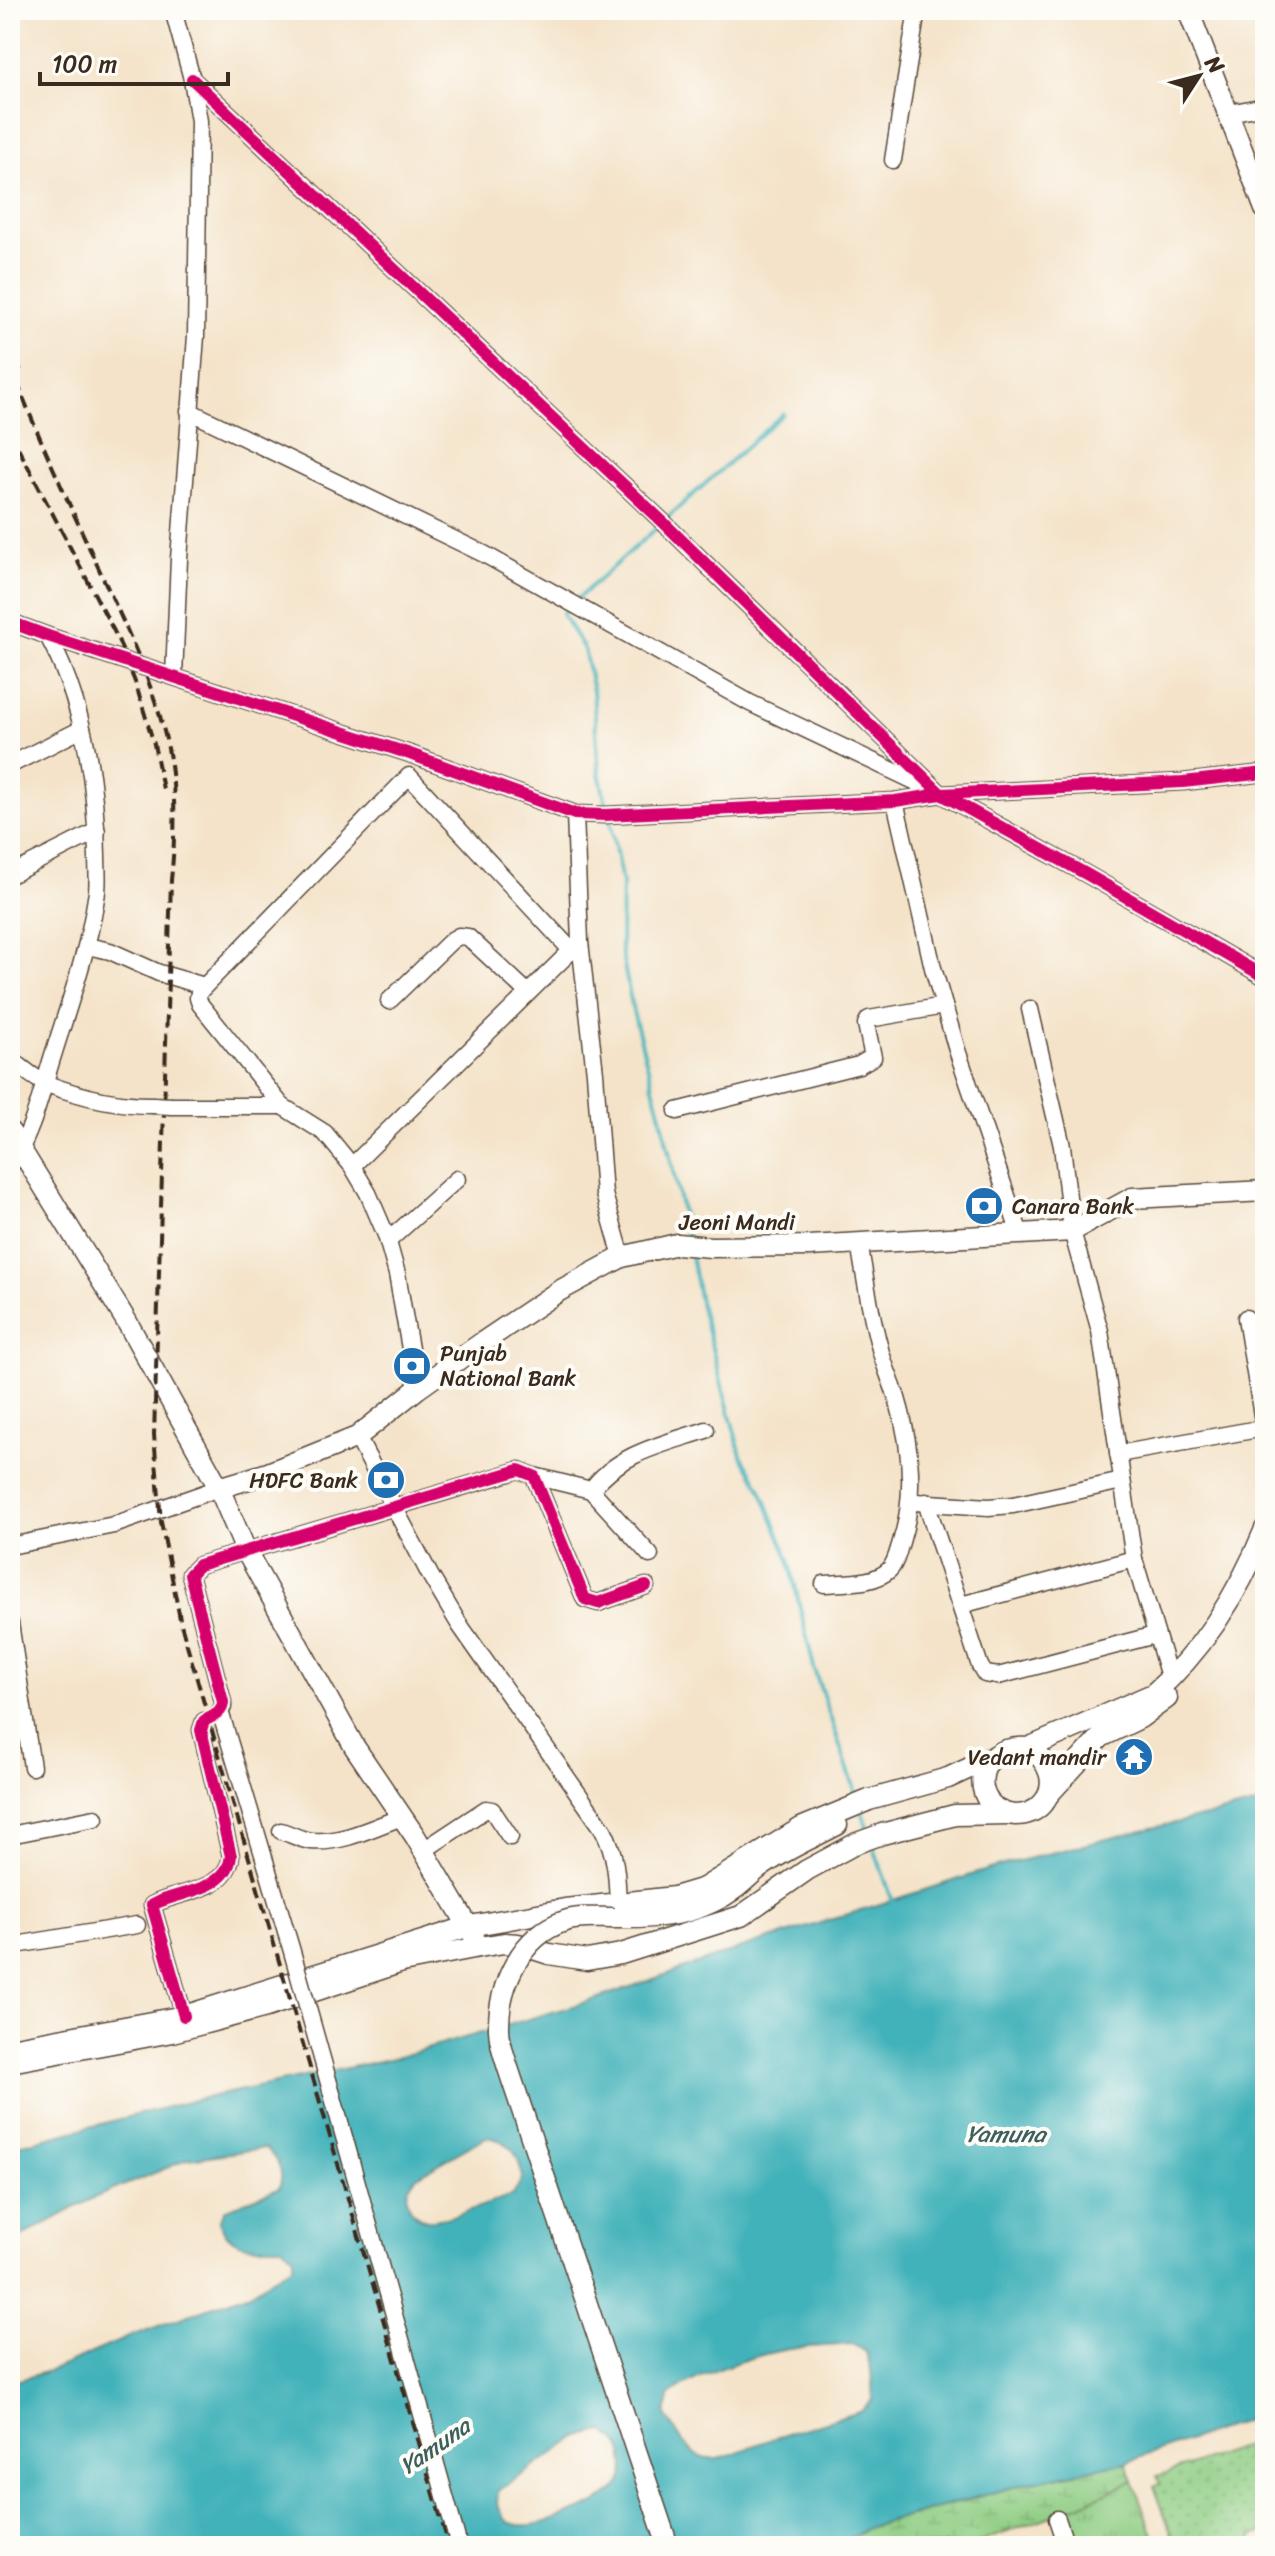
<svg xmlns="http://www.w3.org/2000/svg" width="1275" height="2556" viewBox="0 0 1275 2556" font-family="Sriracha,sans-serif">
<defs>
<pattern id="grass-tufts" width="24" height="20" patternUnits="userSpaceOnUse" patternTransform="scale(2)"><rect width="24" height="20" fill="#8fcd84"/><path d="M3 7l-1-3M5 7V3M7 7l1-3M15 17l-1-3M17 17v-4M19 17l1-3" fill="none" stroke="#7cb072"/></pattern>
<pattern id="wetland-marsh" width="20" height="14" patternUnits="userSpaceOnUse" patternTransform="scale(2)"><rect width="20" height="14" fill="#8fcd84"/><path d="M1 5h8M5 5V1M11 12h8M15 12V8" fill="none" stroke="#7cb072"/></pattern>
<pattern id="park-dots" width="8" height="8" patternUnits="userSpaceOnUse" patternTransform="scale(2)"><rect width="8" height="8" fill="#8fcd84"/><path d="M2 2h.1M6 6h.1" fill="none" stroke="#7cb072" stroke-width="1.8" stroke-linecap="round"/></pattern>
</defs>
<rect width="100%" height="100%" fill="#fdfcf7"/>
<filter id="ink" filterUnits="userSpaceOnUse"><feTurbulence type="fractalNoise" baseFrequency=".0125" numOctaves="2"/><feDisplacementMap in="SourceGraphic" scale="16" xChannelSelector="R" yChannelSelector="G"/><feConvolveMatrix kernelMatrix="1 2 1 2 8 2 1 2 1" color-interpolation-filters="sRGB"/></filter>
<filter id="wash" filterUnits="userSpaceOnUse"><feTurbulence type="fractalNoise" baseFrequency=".006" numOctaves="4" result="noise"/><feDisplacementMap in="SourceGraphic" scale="32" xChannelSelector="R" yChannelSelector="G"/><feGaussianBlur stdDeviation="1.8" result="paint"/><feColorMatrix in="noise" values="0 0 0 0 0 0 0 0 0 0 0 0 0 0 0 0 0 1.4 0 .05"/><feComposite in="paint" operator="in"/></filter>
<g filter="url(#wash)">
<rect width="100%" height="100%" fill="#f4e3c9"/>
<path fill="url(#grass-tufts)" stroke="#657c51" stroke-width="2" d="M 1133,2481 L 1157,2546 L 1072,2546 L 1060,2512 Z"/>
<path fill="url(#wetland-marsh)" stroke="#657c51" stroke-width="2" d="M 1126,2462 L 1133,2481 L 1065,2511 L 969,2546 L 836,2546 L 870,2527 L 1027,2483 Z"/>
<path fill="url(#park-dots)" stroke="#657c51" stroke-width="2" d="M 1244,2446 L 1248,2459 L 1265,2455 L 1265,2532 L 1252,2536 L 1255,2546 L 1176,2546 L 1154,2486 L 1160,2484 L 1157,2476 Z"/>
<path fill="#42b2ba" stroke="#3e6e6c" stroke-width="2" fill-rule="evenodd" d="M 1265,1803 L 1265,2414 L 1126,2462 L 1027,2483 L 870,2527 L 836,2546 L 10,2546 L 10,2383 L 55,2369 L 131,2336 L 250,2293 L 292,2266 L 294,2256 L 282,2246 C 253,2245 232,2252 219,2221 L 226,2209 L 278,2189 C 287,2173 277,2159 265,2148 L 188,2159 L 91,2199 L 10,2243 L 10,2147 L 195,2100 L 399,2057 L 593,2000 L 748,1946 L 1003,1865 L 1143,1830 ZM 486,2137 C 513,2141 517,2152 523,2177 L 513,2195 C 492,2201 446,2222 427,2220 C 419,2219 412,2213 409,2205 C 405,2192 408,2187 416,2177 ZM 853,2344 L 866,2352 L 871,2370 L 873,2400 L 860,2412 L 785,2434 L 719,2459 L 706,2459 L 695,2454 L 683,2442 L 666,2415 L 669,2396 C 694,2375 751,2356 784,2350 C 807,2346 830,2346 853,2344 ZM 602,2431 C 613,2437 623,2446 624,2459 C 626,2469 624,2480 617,2488 C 602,2504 541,2528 519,2525 C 514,2525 511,2523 507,2521 L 497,2505 L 498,2491 L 578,2437 Z"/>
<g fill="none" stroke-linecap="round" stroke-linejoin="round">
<g stroke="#42b2ba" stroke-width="4">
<path d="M 666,519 L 783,414"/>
<path d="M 577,599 L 660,525"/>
<path d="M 568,608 L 562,614 L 584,649 L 593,691 L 599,773 L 608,812"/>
<path d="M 610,820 L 622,883 L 621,949 L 633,1012 L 660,1112 L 688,1238"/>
<path d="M 690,1251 L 701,1307 L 741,1455 L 760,1487 L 789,1560 L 815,1672 L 858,1799"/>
<path d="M 862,1811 L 869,1833"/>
<path d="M 873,1845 L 894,1905"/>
</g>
</g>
</g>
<g filter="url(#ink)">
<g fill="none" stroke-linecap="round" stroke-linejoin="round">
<g stroke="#574638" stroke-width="19">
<g id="minor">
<path d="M 173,10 L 192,79 L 199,121 L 196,336 L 179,559 L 174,676"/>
<path d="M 192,79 L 663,522 L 941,794 L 1088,875 L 1265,977"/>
<path d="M 1229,113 L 1265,106"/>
<path d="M 893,160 L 917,10"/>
<path d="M 189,411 L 484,554 L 750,703 L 929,788"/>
<path d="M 10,622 L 48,636 L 410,754 L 575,814 L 605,815 L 895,801 L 941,794 L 1183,782 L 1265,773"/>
<path d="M 10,765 L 82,729"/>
<path d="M 895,801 L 933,968 L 957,1050 L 1020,1234"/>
<path d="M 575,814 L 580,942 L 595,1073 L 604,1194 L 622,1257"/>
<path d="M 10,875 L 97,831"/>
<path d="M 87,946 L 110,951 L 159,973 L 204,986"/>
<path d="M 389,1001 L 452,940 L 459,936 L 468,937 L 527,992"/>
<path d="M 1030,1009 L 1062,1146 L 1072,1231 L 1100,1331 L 1134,1559 L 1170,1680"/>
<path d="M 10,1059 C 22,1067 34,1079 47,1084 C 79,1096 118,1105 152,1105"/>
<path d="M 172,1106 L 282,1106"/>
<path d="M 677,1111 L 859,1065 L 873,1057 L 866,1024 L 869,1019 L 944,1006"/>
<path d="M 10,1166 C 33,1134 42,1089 54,1052 C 70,1001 88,951 96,898 C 99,885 97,870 97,856 C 96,781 83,702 48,636"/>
<path d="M 352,1166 L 579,943"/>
<path d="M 388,1241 L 457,1179"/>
<path d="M 417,1389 L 397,1274 L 386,1235 L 368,1193 L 352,1166 L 325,1133 L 282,1106 L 200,1004 L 198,998 L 199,992 L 409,776 L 571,950"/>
<path d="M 357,1437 L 430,1575 L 459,1624 L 603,1829 C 616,1854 617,1876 618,1904"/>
<path d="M 1118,1454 L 1264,1428 L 1246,1318"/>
<path d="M 534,1476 L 591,1490 L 650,1555"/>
<path d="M 591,1490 C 618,1453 664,1444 706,1430"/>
<path d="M 916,1502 L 988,1507 L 1013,1505 L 1122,1481"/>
<path d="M 926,1502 L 980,1666 L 985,1674 L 998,1676 L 1155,1635"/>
<path d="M 10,1546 L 114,1525 L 219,1488"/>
<path d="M 824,1584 C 844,1582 873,1585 889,1570 C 896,1563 898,1551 901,1542 C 916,1495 911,1445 897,1398 C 891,1380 883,1363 879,1345 C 870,1312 865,1277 859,1243"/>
<path d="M 961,1605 L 1134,1559"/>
<path d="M 10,1623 L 32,1767"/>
<path d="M 218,1714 L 223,1707 L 223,1702 L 190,1574 L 199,1565 L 519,1470 L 534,1476 L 585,1599 L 598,1603 L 646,1586"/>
<path d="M 281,1831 C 291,1834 301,1840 311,1841 C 342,1844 374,1827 402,1817"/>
<path d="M 10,1835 L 95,1818"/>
<path d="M 424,1850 L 486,1809 L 492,1810 L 510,1837"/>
<path d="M 10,1946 L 137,1925"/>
<path d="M 184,2016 L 152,1905 C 177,1891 227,1892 231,1856 L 201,1730 L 204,1721"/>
<path d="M 1057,2519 L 1066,2546"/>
</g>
</g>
<g stroke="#574638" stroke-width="23">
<g id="major">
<path d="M 1188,10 L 1265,209"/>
<path d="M 10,1132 L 127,1322 L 219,1488 L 246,1551 L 354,1746 L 415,1836 L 474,1936"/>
<path d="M 219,1488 L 268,1473 L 357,1437 L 417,1389 L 483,1342 L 559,1291 L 622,1257 L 677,1244 L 711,1247 L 809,1246 L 1072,1231 L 1132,1198 L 1265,1191"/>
<path d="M 1028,1748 C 1048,1759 1060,1784 1042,1804 C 1035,1812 1025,1815 1015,1815 C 970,1812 969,1743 1028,1748 L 1153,1694 C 1204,1650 1240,1590 1265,1529"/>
<path d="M 1049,1794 L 1101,1737 L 1140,1718 L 1167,1698"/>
<path d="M 614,1918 C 659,1919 700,1915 737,1887 C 745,1881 752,1873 761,1867 C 784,1850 812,1838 837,1825"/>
<path d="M 10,2048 L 184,2016 L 470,1926 L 565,1909 L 674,1897 L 704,1888 L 801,1828 L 869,1800 L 948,1778 L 991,1758"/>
<path d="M 10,2062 L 172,2032 L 266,2007 L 402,1962 L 479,1947 L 504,1943 L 518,1944 L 549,1954 L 587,1960 L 621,1954 L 741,1916 L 807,1870 L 857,1843 L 882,1834 L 955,1815 L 1008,1814"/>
</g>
</g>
<use href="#minor" stroke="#fff" stroke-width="16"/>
<use href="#major" stroke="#fff" stroke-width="20"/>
<g stroke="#3b2a1e" stroke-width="4" stroke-dasharray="12 6" stroke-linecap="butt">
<path d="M 10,342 L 21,372"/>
<path d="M 10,364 C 38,438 72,510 105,582 C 132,640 161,701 171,765 C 176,804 175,841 171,880 L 154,1435 L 161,1522 L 181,1624 L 449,2546"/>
<path d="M 10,432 L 117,637 L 135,682 L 154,744 L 163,789"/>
</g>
<g stroke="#574638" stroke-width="19" stroke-linecap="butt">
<g id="minor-bridge">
<path d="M 152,1105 L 172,1106"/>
<path d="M 220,1711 L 291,1948 L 459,2546"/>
</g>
</g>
<g stroke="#574638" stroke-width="23" stroke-linecap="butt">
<path id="major-bridge" d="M 614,1918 C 598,1918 580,1916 565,1921 C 521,1935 498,1986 499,2029 C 499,2043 505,2058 509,2071 L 668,2546"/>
</g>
<use href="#minor-bridge" stroke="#fff" stroke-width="16"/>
<use href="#major-bridge" stroke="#fff" stroke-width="20"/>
<g stroke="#fdfcf7" stroke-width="17">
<g id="cycleway">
<path d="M 192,79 L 663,522 L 941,794 L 1088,875 L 1265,977"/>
<path d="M 10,622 L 48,636 L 410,754 L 575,814 L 605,815 L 895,801 L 941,794 L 1183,782 L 1265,773"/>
<path d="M 184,2016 L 152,1905 C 177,1891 227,1892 231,1856 L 201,1730 L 204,1721 C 213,1716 223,1713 223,1702 L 190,1574 L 199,1565 L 519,1470 L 534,1476 L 585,1599 L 598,1603 L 646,1586"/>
</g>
</g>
<use href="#cycleway" stroke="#d6006c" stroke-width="12"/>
</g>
</g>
<defs>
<g id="bank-disc" transform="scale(2)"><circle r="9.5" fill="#1f6fb2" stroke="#fdfcf7"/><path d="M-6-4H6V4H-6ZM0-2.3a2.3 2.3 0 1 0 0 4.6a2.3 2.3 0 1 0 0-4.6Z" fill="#fff"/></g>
<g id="temple-disc" transform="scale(2)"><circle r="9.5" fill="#1f6fb2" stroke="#fdfcf7"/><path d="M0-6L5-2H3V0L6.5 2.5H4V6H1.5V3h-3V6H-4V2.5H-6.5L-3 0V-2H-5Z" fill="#fff"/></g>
</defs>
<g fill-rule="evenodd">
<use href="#bank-disc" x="984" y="1206"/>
<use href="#bank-disc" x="412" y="1366"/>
<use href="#bank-disc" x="386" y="1480"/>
<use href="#temple-disc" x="1134" y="1757"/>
</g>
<g text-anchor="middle" stroke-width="8" stroke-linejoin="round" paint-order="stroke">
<g font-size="22" fill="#3b2a1e" stroke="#fdfcf7" text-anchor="start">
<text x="1012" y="1214">Canara Bank</text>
<text x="440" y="1361">Punjab<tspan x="440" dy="25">National Bank</tspan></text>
<text x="358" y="1488" text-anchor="end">HDFC Bank</text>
<text x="1106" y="1765" text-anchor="end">Vedant mandir</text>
</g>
<g font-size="22" fill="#3b2a1e" stroke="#fdfcf7">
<text x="737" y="1230">Jeoni Mandi</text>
</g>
<g font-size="24" font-style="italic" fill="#3e605c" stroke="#fdfcf7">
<text x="1006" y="2142">Yamuna</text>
<text transform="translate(435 2446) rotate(-35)" y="8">Yamuna</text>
</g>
</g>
<rect width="1275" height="2556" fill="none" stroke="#fdfcf7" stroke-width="40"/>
<g transform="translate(1199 76) rotate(54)" stroke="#fdfcf7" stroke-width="6" paint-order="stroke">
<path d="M0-6L14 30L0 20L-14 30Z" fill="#3b2a1e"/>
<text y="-12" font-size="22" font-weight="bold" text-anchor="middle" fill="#3b2a1e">N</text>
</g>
<path d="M40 72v12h188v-12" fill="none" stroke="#3b2a1e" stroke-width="4"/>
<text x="52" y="72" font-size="24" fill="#3b2a1e" stroke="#fdfcf7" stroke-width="6" paint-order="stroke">100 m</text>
</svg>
